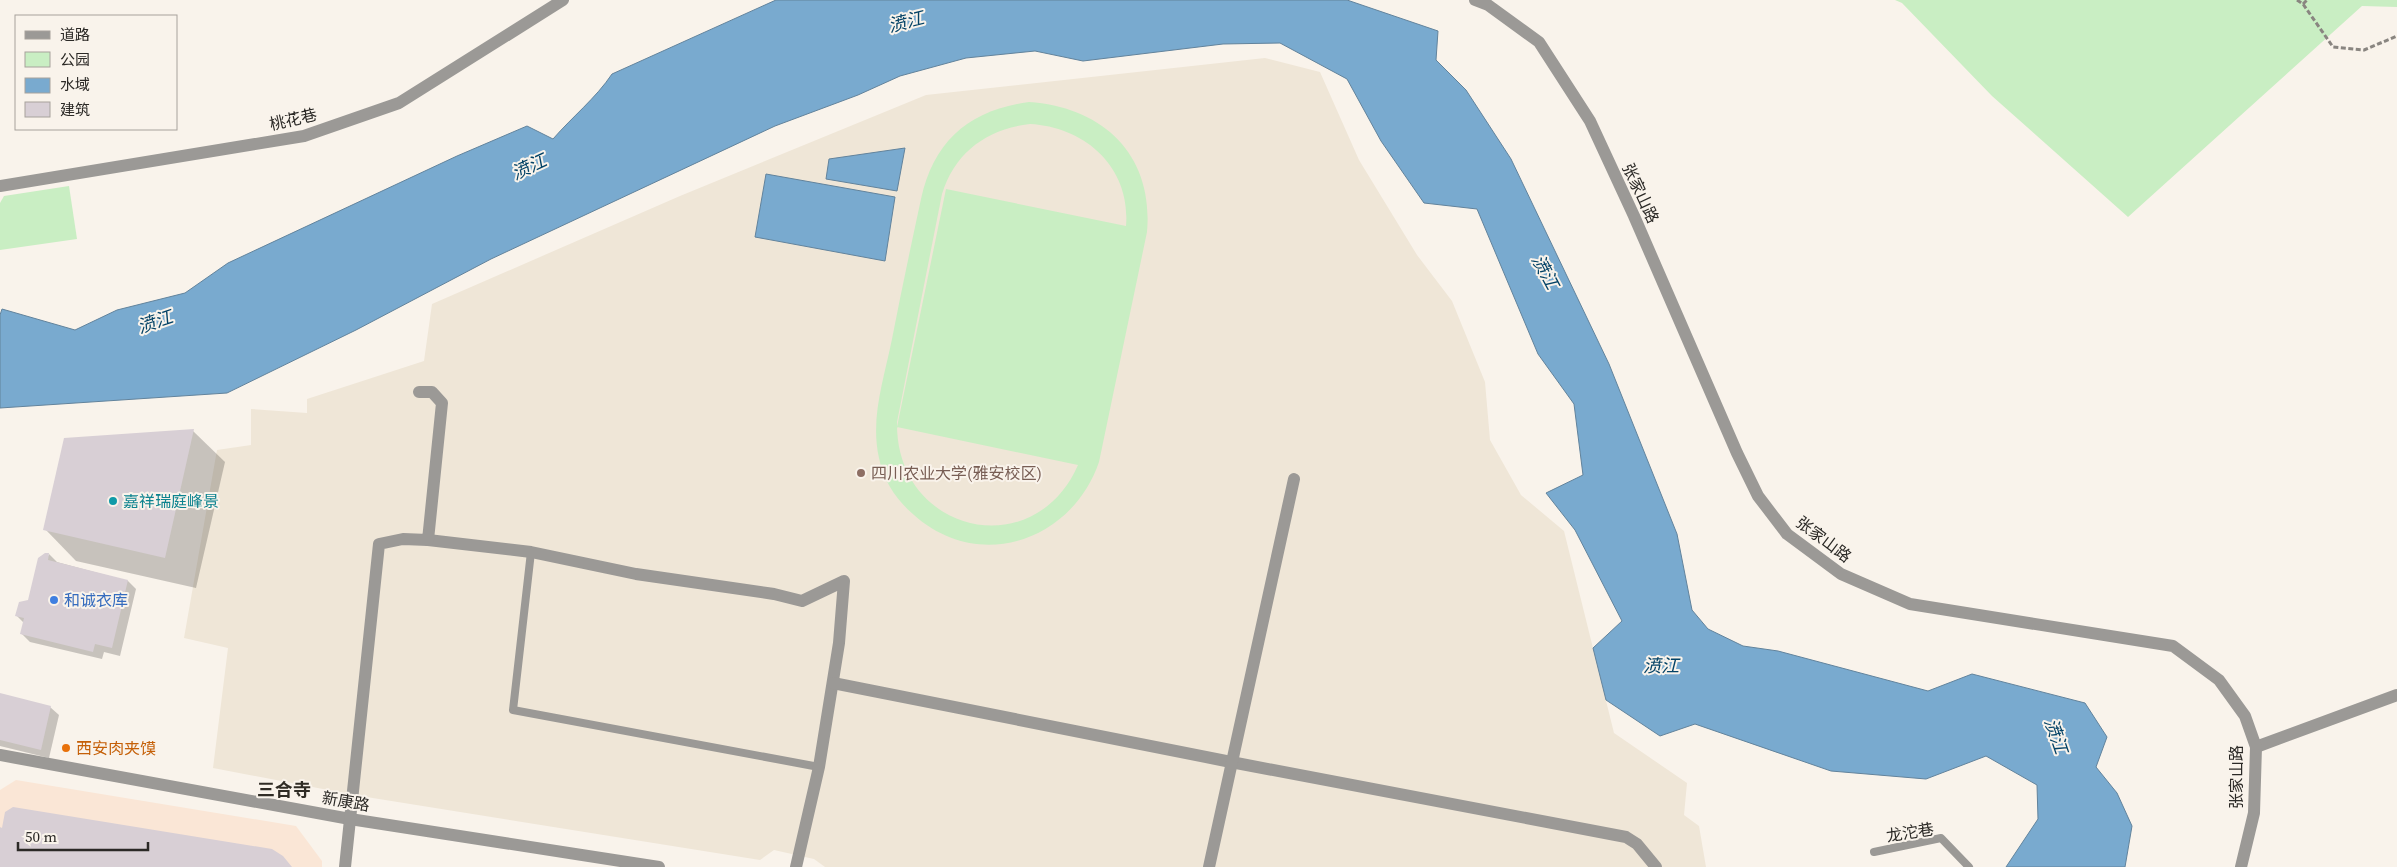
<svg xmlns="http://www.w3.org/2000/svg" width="2397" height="867" viewBox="0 0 2397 867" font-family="'Source Serif 4','Noto Sans SC',serif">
<rect width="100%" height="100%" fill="#f9f3eb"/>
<path fill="#fae6d6" d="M 16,780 L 296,826 L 322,861 L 322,867 L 0,867 L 0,790 Z"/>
<path fill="#efe6d7" d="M 1265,58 L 1320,72 L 1359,160 L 1417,255 L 1452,301 L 1485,382 L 1490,440 L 1521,495 L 1564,531 L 1614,733 L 1687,783 L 1684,815 L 1699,826 L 1706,867 L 825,867 L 814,859 L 774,850 L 760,860 L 354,795 L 213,768 L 228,648 L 184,638 L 217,450 L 251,445 L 251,409 L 307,413 L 307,399 L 424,361 L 432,304 L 680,196 L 926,95 Z"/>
<g fill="#c9eec3" fill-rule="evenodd">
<path d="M 1895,0 L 2397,0 L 2397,7 L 2362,6 L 2128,217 L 1992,96 L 1902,3 Z"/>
<path d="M 1029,102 C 1103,107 1154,155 1147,232 L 1099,462 C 1072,541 979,573 914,515 C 897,501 883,480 879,458 C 870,418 884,379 892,339 C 901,292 911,246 921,199 C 934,140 970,110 1029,102 ZM 1030,124 C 1085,127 1131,167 1126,226 L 946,189 L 897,427 L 1078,465 C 1034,566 895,533 897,422 L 942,194 C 955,152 987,129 1030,124 Z"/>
<path d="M 69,186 L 77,239 L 0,250 L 0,203 L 4,196 Z"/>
</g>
<g fill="#79aacf" stroke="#62839c">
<path d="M 776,0 L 1347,0 L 1438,31 L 1436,60 L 1466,90 L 1511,159 L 1609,364 L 1677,534 L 1692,610 L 1708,629 L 1743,646 L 1778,651 L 1928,691 L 1972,674 L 2085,703 L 2107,737 L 2096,767 L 2117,793 L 2132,826 L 2125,867 L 2006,867 L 2038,819 L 2037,785 L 1986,756 L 1926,779 L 1831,771 L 1695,724 L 1660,736 L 1606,700 L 1593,648 L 1622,621 L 1575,530 L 1546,493 L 1583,475 L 1574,404 L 1538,354 L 1477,209 L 1424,203 L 1381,141 L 1347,79 L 1280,43 L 1223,44 L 1083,61 L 1035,51 L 966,58 L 900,76 L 858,95 L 775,126 L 491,259 L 356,330 L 227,393 L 0,408 L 0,315 L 2,309 L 75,330 L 117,310 L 185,293 L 228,263 L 457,156 L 527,126 L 553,139 C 572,117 596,98 612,74 Z"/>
<path d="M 905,148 L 897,191 L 826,179 L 829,159 Z"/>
<path d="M 766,174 L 895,197 L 885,261 L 755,237 Z"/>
</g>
<g fill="#0003">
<path d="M 193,431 L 225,462 L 196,588 L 76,561 L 45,529 Z"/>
<path d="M 49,554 L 57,562 L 128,581 L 136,589 L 120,656 L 104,652 L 102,659 L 30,642 L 21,633 L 24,623 L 17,616 L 29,601 Z"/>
<path d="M 0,695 L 50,707 L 59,715 L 49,758 L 0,746 Z"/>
</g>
<g fill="#d8cfd5">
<path d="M 194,429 L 165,558 L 43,530 L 64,438 Z"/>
<path d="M 45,553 L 49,553 L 48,560 L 128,580 L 112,648 L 95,644 L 93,652 L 20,634 L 24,618 L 15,616 L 19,602 L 28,600 L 38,558 Z"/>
<path d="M 0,693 L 51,706 L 41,750 L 0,740 Z"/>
<path d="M 13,807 L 272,849 L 283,856 L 292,867 L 0,867 L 0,827 L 2,828 L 5,812 Z"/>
</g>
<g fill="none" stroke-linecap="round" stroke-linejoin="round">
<g stroke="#898580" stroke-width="3" stroke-dasharray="5 2.5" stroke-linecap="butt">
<path d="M 2297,0 L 2303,4 L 2333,47 L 2364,50 L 2397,36"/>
<path d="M 2303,4 L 2307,0"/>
</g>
<g stroke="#9b9996" stroke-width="8">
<path d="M 531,552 L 513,710 L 819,767"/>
<path d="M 1874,852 L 1941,838 L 1969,867"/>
</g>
<g stroke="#9b9996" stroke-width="12">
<path d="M 0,186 L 304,136 L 399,103 L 563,0"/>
<path d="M 428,540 L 531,552 L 636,574 L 774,594 L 802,601 L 844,581 L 839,643 L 819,767 L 796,867"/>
<path d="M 833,683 L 1231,762 L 1626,837 L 1637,844 L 1656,867"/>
<path d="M 2256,747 L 2397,695"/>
<path d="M 0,755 L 350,819 L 659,867"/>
<path d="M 345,867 L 379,544 L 403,539 L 428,540 L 442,403 L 432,392 L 419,392"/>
<path d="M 1209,867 L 1294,479"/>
</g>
<path stroke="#9b9996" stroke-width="12" d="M 1475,0 L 1488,5 L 1539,42 L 1590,121 L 1634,216 L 1737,453 L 1758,496 L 1787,534 L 1841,574 L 1910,604 L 2173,646 L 2219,680 L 2245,716 L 2256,747 L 2254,813 L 2241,867"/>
</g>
<circle fill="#8d6e63" stroke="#f9f3eb" stroke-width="2" cx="861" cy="473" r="5"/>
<circle fill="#0f9aa8" stroke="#f9f3eb" stroke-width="2" cx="113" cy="501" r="5"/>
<circle fill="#3f7fe0" stroke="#f9f3eb" stroke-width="2" cx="54" cy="600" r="5"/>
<circle fill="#e8710a" stroke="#f9f3eb" stroke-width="2" cx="66" cy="748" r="5"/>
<g text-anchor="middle" stroke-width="4" stroke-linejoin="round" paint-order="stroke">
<g font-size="16" fill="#2b2926" stroke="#f9f3eb">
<text transform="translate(293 119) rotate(-13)" y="6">桃花巷</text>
<text transform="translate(1641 193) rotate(65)" y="6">张家山路</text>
<text transform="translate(1824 539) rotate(37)" y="6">张家山路</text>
<text transform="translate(2236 777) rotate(-90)" y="6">张家山路</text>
<text transform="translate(346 801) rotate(10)" y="6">新康路</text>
<text transform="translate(1910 832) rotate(-9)" y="6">龙沱巷</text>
</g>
<g font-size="16" fill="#785e54" stroke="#f9f3eb" text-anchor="start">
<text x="871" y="479">四川农业大学(雅安校区)</text>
</g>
<g font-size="16" fill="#0d838f" stroke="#f9f3eb" text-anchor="start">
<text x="123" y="507">嘉祥瑞庭峰景</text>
</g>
<g font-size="16" fill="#366cbe" stroke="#f9f3eb" text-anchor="start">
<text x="64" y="606">和诚衣库</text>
</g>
<g font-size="16" fill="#c56008" stroke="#f9f3eb" text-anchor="start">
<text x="76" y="754">西安肉夹馍</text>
</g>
<g font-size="18" font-style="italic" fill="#034266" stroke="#f9f3eb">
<text transform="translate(906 22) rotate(-14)" y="6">𣸣江</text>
<text transform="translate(529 167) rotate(-25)" y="6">𣸣江</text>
<text transform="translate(1545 272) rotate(62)" y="6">𣸣江</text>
<text transform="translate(155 322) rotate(-19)" y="6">𣸣江</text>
<text x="1661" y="672">𣸣江</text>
<text transform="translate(2056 736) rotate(71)" y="6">𣸣江</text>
</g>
<g font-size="18" font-weight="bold" fill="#302c25" stroke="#f9f3eb">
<text x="284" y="796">三合寺</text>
</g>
</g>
<rect x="15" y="15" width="162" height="115" fill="#f9f3eb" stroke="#a7a29c"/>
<rect x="25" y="31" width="25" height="8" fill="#9b9996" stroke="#a7a29c"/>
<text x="60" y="40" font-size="15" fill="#2b2926">道路</text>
<rect x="25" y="52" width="25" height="15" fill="#c9eec3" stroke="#a7a29c"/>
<text x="60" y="65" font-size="15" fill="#2b2926">公园</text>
<rect x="25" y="78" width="25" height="15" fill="#79aacf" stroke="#a7a29c"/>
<text x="60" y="90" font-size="15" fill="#2b2926">水域</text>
<rect x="25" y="102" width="25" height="15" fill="#d8cfd5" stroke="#a7a29c"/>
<text x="60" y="115" font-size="15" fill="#2b2926">建筑</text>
<path d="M18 842v8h130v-8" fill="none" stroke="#2b2926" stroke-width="2.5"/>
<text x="25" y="842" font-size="15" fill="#2b2926" stroke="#f9f3eb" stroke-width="4" paint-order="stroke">50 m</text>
</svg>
